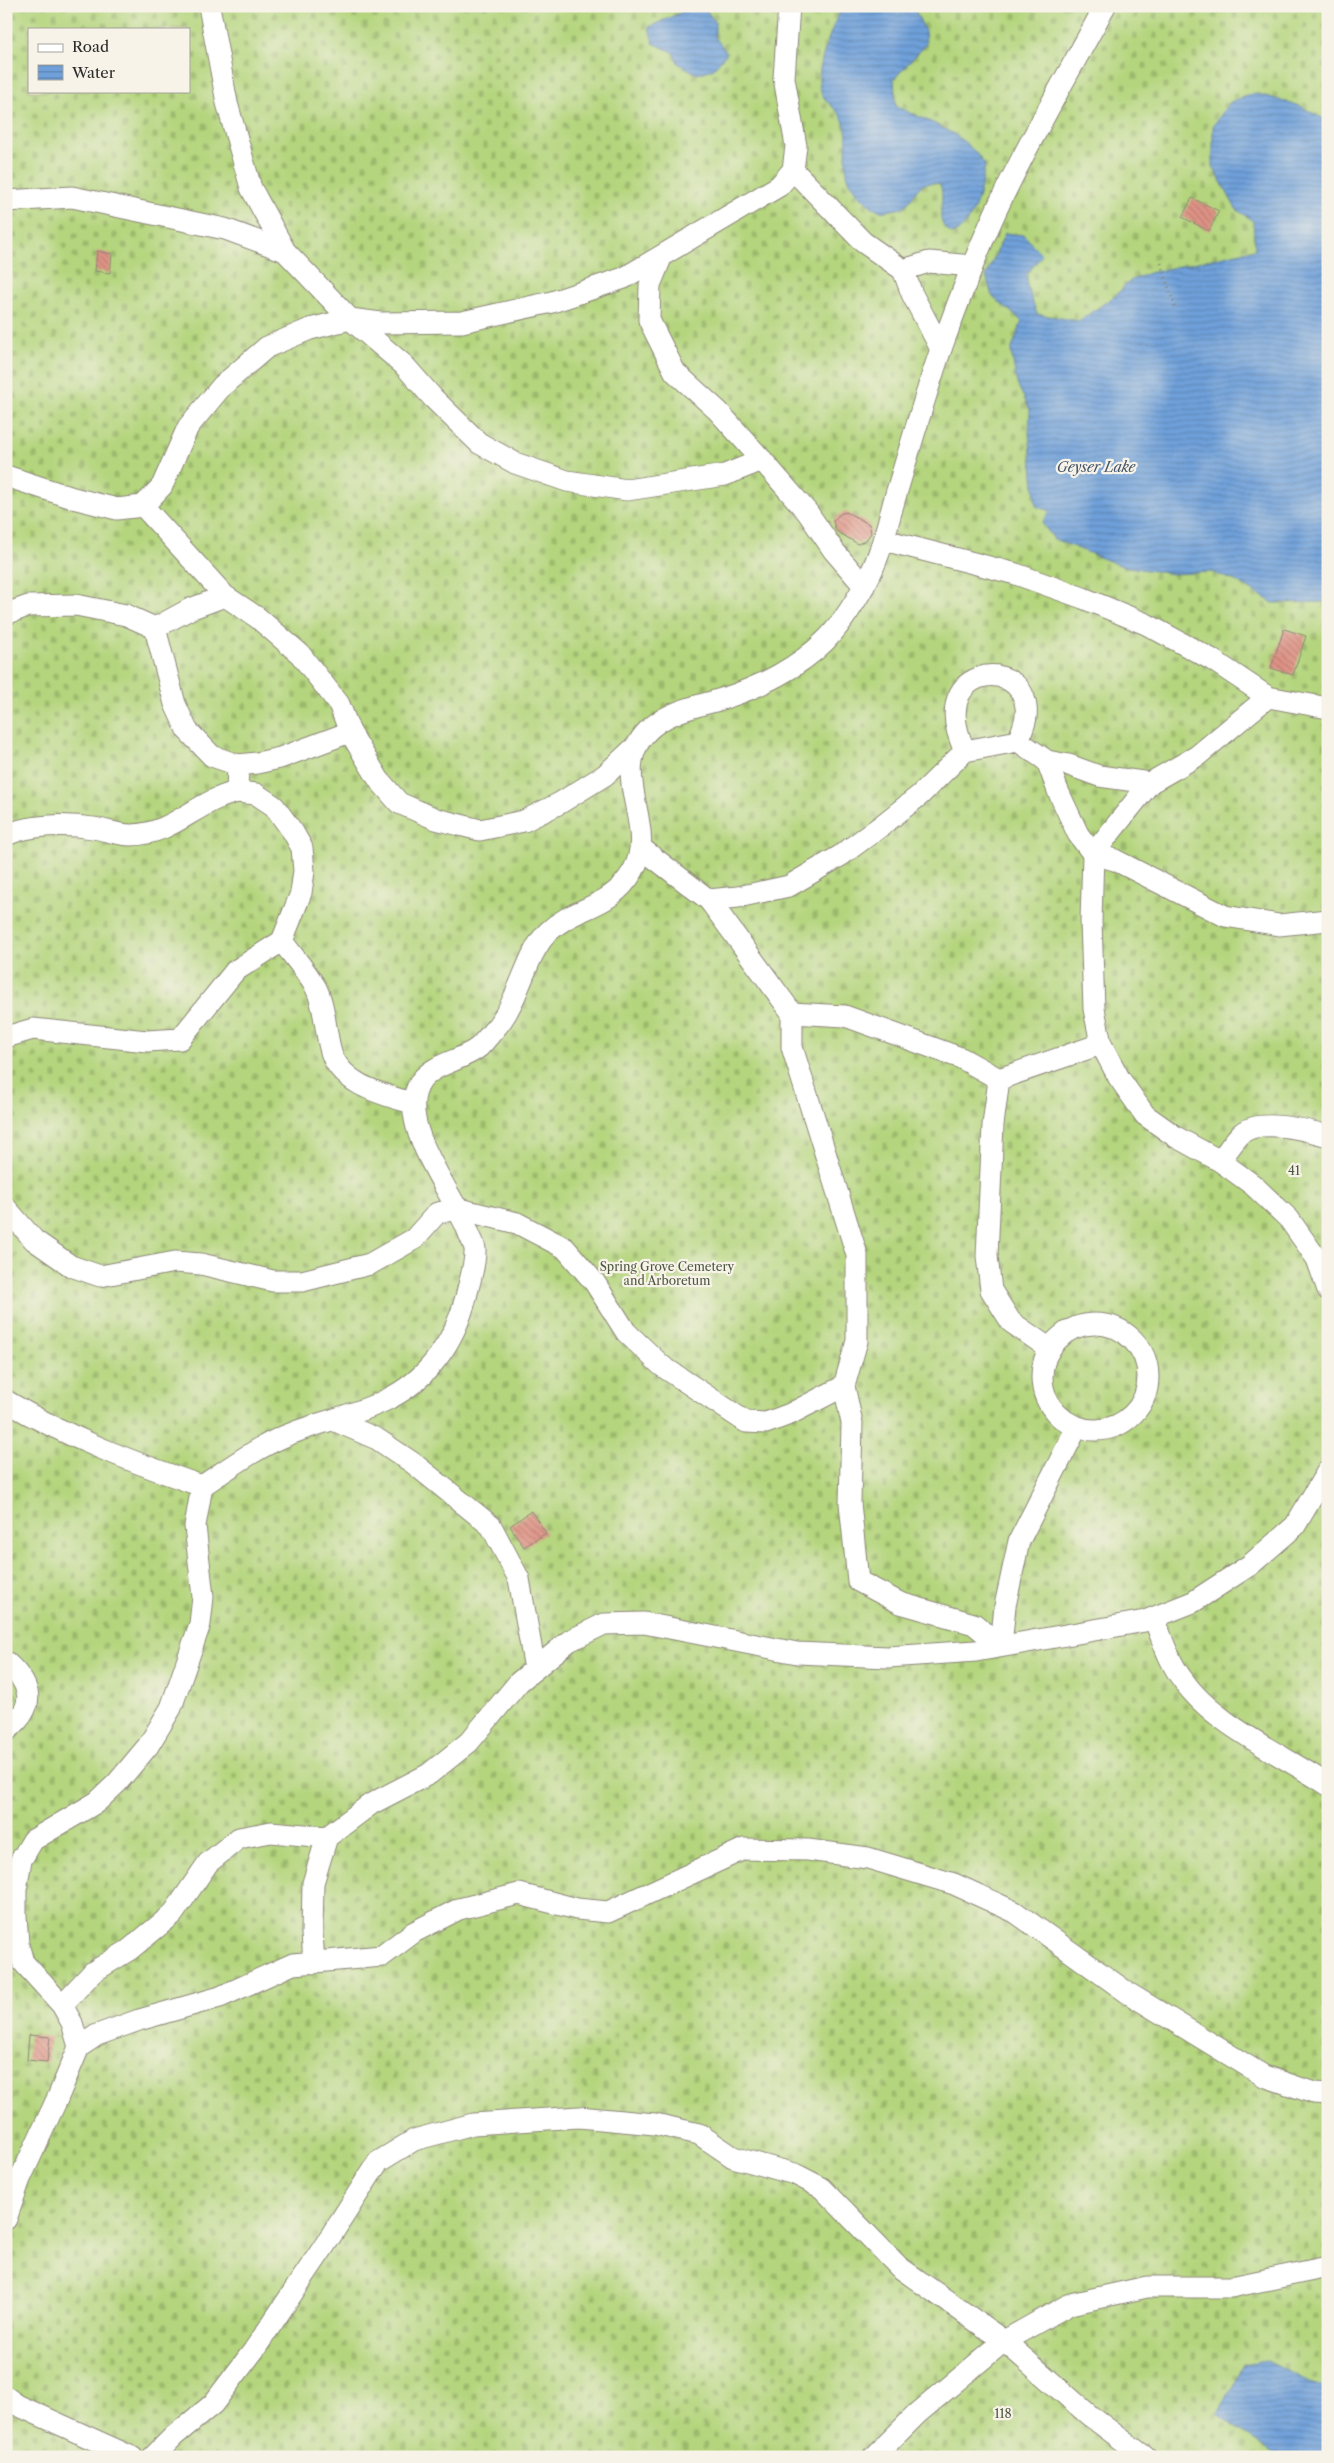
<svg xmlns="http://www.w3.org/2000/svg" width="1334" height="2463" viewBox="0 0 1334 2463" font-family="'Libre Caslon Text',serif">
<defs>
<pattern id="cemetery-stones" width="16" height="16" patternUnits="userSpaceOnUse" patternTransform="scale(1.25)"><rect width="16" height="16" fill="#b4d57d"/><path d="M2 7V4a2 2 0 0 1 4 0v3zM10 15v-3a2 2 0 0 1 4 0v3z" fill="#9bb76c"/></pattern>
<pattern id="water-rules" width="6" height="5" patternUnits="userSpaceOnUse" patternTransform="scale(1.25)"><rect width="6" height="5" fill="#6fa0da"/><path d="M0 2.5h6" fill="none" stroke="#5b83b1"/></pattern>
<pattern id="building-back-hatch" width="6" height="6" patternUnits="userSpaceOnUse" patternTransform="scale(1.25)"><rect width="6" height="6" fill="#df9385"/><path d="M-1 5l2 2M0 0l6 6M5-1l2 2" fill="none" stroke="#b5786d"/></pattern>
</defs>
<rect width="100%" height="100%" fill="#f7f3e8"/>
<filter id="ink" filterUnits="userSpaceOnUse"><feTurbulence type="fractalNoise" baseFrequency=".02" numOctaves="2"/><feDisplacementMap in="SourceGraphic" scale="10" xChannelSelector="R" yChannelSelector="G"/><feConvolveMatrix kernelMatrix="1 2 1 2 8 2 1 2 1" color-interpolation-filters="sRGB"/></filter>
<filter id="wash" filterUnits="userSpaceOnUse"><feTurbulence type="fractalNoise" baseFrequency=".0096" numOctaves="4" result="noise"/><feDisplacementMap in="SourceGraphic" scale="20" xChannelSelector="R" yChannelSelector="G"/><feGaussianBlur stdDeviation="1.12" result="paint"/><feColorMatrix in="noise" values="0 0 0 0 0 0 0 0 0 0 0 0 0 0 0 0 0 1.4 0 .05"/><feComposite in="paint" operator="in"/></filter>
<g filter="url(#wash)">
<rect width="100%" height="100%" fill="#eee2c4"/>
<path fill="url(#cemetery-stones)" stroke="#708054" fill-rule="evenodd" d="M 6,6 L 1328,6 L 1328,2457 L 6,2457 ZM 29,29 L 189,29 L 189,91 L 29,91 Z"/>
<g fill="url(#water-rules)" stroke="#4d6682">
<path d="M 695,6 L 703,6 L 715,22 L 715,37 L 727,53 L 713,69 L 697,74 L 678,63 L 673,52 L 653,43 L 649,27 Z"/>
<path d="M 843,6 L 898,6 L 915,10 L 925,31 L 926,44 L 894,79 L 896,106 C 930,123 963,131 985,165 C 981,188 976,224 952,234 C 931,220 947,204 940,184 C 908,177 921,207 892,210 C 889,210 884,212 881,211 C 871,207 863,200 857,192 C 855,188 850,184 849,180 C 841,160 852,138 843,120 C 835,104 818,102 819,78 C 819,62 834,20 843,6 Z"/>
<path d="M 1255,93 L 1300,106 L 1328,121 L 1328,602 L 1273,603 L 1238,582 L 1211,572 L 1173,574 L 1122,566 L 1054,539 L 1042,523 L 1050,511 L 1036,506 L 1029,433 L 1030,410 L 1017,384 L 1011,351 L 1022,321 L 992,296 L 986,276 L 1005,233 L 1024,235 L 1042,255 L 1027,274 L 1027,285 L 1037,314 L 1079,321 L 1115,296 L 1130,281 L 1149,273 L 1255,249 L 1253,221 L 1236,209 L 1213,167 L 1213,126 L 1230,102 Z"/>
<path d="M 1267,2361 L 1309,2382 L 1328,2387 L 1328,2457 L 1276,2455 L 1217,2414 L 1243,2365 Z"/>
</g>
<g id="blocks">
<g fill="url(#building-back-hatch)">
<path d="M 1192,198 L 1219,211 L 1209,231 L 1182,217 Z"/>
<path d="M 97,251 L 112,254 L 110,273 L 95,271 Z"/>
<path d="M 846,512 L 869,524 L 871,533 L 866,540 L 858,544 L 836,531 L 833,521 L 840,514 Z"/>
<path d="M 1284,629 L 1306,636 L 1293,675 L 1271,668 Z"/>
<path d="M 531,1511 L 546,1533 L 524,1547 L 510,1526 Z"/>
<path d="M 29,2035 L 50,2037 L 47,2062 L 27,2060 Z"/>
</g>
</g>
</g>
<g filter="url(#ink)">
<use href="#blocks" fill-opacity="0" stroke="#8c8678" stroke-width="1"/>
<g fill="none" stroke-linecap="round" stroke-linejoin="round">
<g stroke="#8c8678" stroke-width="23">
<g id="minor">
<path d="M 209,6 L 227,103 L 251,188 L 285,251 L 350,319 L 404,365 L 433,398 L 479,443 L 515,463 L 567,481 L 627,490 L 725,475 L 762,460"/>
<path d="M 793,170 L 863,242 L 903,270 L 912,294 L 941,349"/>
<path d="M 6,201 L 72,197 L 225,229 L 285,251"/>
<path d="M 661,258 L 650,285 L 649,320 L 675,372 L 718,411 L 762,460 L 808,513 L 834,551 L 864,586"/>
<path d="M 903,270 L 929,262 L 972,266"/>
<path d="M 6,476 L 73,498 L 117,509 L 143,506 L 162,486 L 188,427 L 222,386 L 267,347 L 310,329 L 350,319 L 381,323 L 462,322 L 552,302 L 624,278 L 779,186 L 793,170 L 796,146 L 784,78 L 789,6"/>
<path d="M 143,506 L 225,596 L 258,618 L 300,654 L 339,704 L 350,732 L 379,780 L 399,803 L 436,819 L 480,830 L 524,821 L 560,803 L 605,775 L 633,749"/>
<path d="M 884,540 L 1016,574 L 1083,598 L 1146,624 L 1211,659 L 1268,697 L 1328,708"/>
<path d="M 6,614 L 28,606 L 76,605 L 126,615 L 155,628 L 175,704 L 187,730 L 212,756 L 238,765 L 257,763 L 280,758 L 350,732"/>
<path d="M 155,628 L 190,609 L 225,596"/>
<path d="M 1268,697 L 1197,756 L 1150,783 L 1093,854 L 1091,921 L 1094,1009 L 1101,1044 L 1119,1078 L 1145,1115 L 1176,1137 L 1220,1161 L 1253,1185 L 1289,1219 L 1317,1259 L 1328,1290"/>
<path d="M 965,751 C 925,668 1020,654 1026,707 C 1028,719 1022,730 1018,741"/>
<path d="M 1047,761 L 1069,765 L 1099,776 L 1150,783"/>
<path d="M 6,835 C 31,824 67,824 93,828 C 106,830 119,835 131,835 C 165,834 184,815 212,801 C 220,797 229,794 237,792"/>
<path d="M 641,848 L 709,900 L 792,1013 L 792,1047 L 857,1255 L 857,1341 L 844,1386 L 852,1423 L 850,1503 L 858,1581 L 900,1603 L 974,1624 L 1001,1646"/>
<path d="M 709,900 L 738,897 L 789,886 L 840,856 L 881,826 L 920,795 L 965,751 L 1018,741 L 1047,761 L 1058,791 L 1078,834 L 1093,854 L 1115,860 L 1225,916 L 1279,925 L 1328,920"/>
<path d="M 282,941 C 293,956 307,972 316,988 C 325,1006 325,1029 330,1048 C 338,1084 381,1094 412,1103"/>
<path d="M 792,1013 L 845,1016 L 961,1058 L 999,1079 L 1101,1044"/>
<path d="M 6,1037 L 33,1029 L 147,1041 L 180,1039 L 235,971 L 282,941 L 301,893 L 304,871 L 302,848 L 293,832 L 274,806 L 256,794 L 237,792 L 238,765"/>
<path d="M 999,1079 L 993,1125 L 987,1256 L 991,1290 L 1011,1322 L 1050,1349"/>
<path d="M 1220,1161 C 1227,1152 1234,1140 1242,1133 C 1260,1118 1307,1130 1328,1136"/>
<path d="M 6,1208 L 34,1240 L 71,1266 L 100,1276 L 175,1262 L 201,1264 L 273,1281 L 302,1281 L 370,1264 L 414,1239 L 437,1213 L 459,1209 L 517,1223 L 565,1248 L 595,1283 L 626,1332 L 662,1366 L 746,1422 L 766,1423 L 790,1414 L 844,1386"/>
<circle cx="1095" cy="1377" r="53"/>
<path d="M 6,1401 C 68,1438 135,1463 202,1486"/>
<path d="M 333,1420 L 377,1439 L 413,1463 L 491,1526 L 519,1579 L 535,1669"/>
<path d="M 1154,1618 C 1162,1639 1169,1662 1183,1680 C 1213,1724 1283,1755 1328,1785"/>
<path d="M 1001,1646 L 1005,1606 L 1019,1541 L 1077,1427"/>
<path d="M 6,1662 C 34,1687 36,1707 6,1731"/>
<path d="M 314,1963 L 312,1933 L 313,1883 L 327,1837 L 371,1804 L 429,1774 L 469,1742 L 519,1682 L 569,1641 L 604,1624 L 644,1623 L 797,1653 L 888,1657 L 976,1651 L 1145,1621 L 1193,1602 L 1250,1565 L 1295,1526 L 1328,1470"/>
<path d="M 62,2005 L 93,1972 L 129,1950 L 173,1914 L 208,1863 L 239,1838 L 271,1832 L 327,1837"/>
<path d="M 79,2047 L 97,2035 L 139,2020 L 220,1997 L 293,1964 L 382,1956 L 414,1932 L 459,1909 L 519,1894 L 577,1909 L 608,1912 L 744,1849 L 808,1850 L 868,1858 L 954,1884 L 1015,1912 L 1128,1993 L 1264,2076 L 1314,2093 L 1328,2094"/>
<path d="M 6,2219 L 20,2179 L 58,2097 L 79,2047 L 72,2023 L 62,2005 L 23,1962 L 18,1944 L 16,1915 L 16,1890 L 21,1860 L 33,1840 L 97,1802 L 117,1783 L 148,1746 L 171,1708 L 200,1624 L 203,1597 L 195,1526 L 202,1486 C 229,1468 256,1448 285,1436 C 318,1422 354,1416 386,1400 C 428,1380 455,1341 466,1297 C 469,1283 476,1263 475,1249 C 474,1243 470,1237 468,1231 C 453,1192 393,1121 421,1081 C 434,1063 462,1061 479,1047 C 485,1041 492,1032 498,1025 C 520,998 526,954 548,932 C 576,905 610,910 633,871 C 660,824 602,768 653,726 C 675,709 700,706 725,698 C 760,687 799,667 825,641 C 840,626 854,604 864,586 C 881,557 887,525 896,494 C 911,445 925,395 942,346 C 961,295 980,243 1004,194 C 1035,130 1071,69 1105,6"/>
<path d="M 6,2397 L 17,2405 L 132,2457"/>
<path d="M 153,2457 L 174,2436 L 213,2404 L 254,2350 L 323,2248 L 378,2162 L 414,2140 L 473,2124 L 579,2117 L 655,2124 L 699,2134 L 733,2157 L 795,2174 L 822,2188 L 899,2267 L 1004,2341 L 1089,2415 L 1145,2457"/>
<path d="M 874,2457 L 917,2414 L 1004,2341 L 1070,2304 L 1147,2287 L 1231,2287 L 1328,2267"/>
</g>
</g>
<path stroke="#8c8678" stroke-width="3" stroke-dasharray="1 4" stroke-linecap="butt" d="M 1161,263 L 1175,307"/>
<use href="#minor" stroke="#fff" stroke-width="21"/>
</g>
</g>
<g text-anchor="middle" stroke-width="4.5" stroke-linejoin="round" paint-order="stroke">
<g font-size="12" fill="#4d5640" stroke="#f7f3e8">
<text x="1294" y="1175">41</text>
<text x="667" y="1271">Spring Grove Cemetery<tspan x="667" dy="14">and Arboretum</tspan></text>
<text x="1003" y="2418">118</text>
</g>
<g font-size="14" font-style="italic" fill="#435468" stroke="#f7f3e8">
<text x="1096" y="472">Geyser Lake</text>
</g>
</g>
<rect width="1334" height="2463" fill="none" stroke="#f7f3e8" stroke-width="25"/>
<rect x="28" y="28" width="162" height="65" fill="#f7f3e8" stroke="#a5a39c"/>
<rect x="38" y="44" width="25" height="8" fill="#ffffff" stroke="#a5a39c"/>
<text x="72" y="52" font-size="15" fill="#2b2b2b">Road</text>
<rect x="38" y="65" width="25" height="15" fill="url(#water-rules)" stroke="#a5a39c"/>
<text x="72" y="78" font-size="15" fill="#2b2b2b">Water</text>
</svg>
